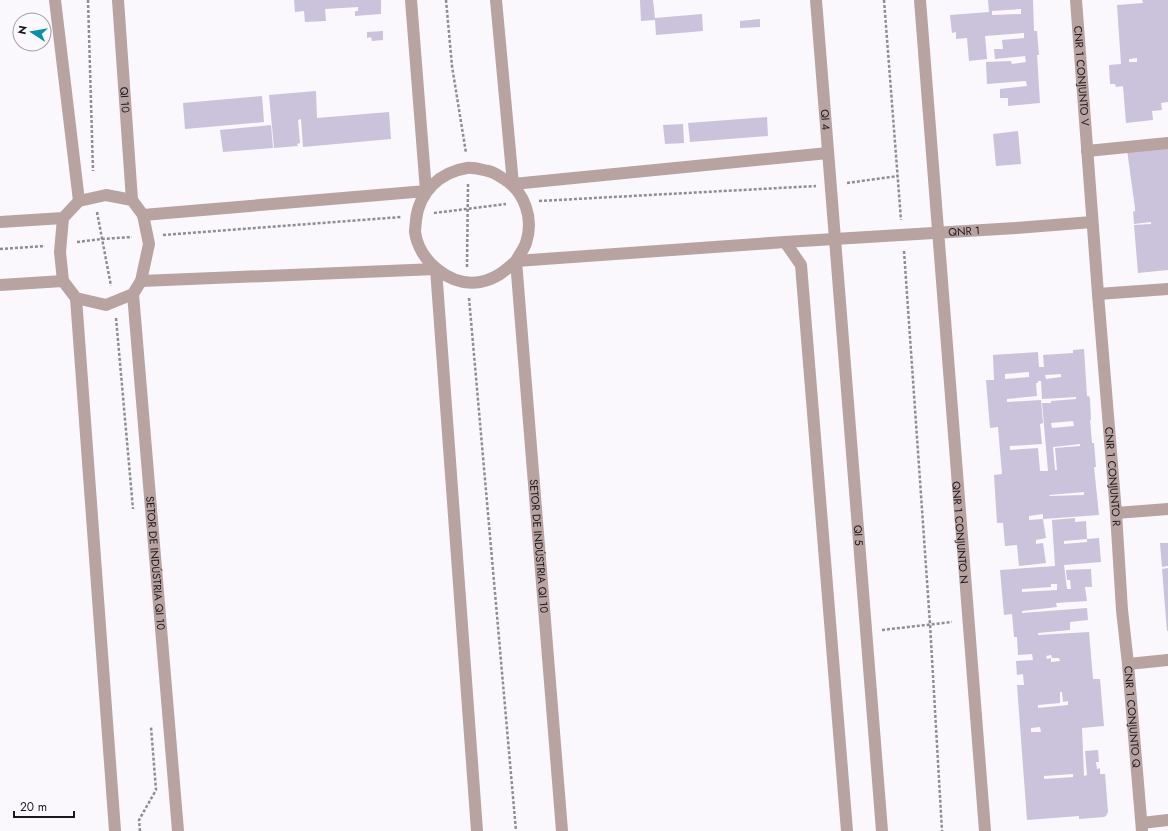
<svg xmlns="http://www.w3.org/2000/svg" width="1168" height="831" viewBox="0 0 1168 831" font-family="Jost,sans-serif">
<rect width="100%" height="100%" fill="#faf7fd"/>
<g fill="#cbc2db" fill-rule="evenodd">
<path d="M 294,0 L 381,0 L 381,14 L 355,16 L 355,11 L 358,11 L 358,7 L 325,9 L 326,21 L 305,22 L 304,11 L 295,12 Z"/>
<path d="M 640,0 L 653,0 L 655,18 L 702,14 L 703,31 L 656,35 L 655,20 L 641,21 Z"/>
<path d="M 988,0 L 1033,0 L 1034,31 L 1037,31 L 1039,55 L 1037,55 L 1040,103 L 1008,106 L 1008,98 L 1000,98 L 1000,89 L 1027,86 L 1026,81 L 987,84 L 986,62 L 1011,61 L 1012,64 L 1026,62 L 1025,56 L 995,59 L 994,49 L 1003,49 L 1002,40 L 1024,38 L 1024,33 L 985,36 L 987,59 L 969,61 L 967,38 L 956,39 L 956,32 L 952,33 L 950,15 L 989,12 ZM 1021,9 L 1021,14 L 992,15 L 992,11 Z"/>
<path d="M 1142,0 L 1168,0 L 1168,102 L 1161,103 L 1162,110 L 1152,111 L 1153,120 L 1126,123 L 1123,86 L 1116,87 L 1115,84 L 1110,84 L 1109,65 L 1121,64 L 1117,5 L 1143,3 ZM 1137,58 L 1137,62 L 1129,62 L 1129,59 Z"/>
<path d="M 760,19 L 760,27 L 740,28 L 740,21 Z"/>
<path d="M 383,31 L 383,40 L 372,41 L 371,37 L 367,38 L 367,32 Z"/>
<path d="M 316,91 L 317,118 L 389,112 L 391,139 L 303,147 L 301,119 L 298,120 L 300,143 L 297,144 L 298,146 L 274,148 L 269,95 Z"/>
<path d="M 262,96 L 264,122 L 185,129 L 183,103 Z"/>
<path d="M 767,117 L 768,136 L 690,142 L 688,123 Z"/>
<path d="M 683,124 L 684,143 L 665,144 L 663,125 Z"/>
<path d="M 271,125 L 273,148 L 223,152 L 220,130 Z"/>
<path d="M 1018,131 L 1021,164 L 996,166 L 993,134 Z"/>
<path d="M 1168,146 L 1168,270 L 1138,273 L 1134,225 L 1151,224 L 1151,222 L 1134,224 L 1133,211 L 1135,212 L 1135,208 L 1127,150 Z"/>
<path d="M 1084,349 L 1087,396 L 1089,396 L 1090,399 L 1091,420 L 1090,420 L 1092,443 L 1094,443 L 1096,467 L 1094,467 L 1099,515 L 1043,519 L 1046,538 L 1036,540 L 1036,544 L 1043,543 L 1046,563 L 1019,566 L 1017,545 L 1005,546 L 1003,523 L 997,523 L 994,475 L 1002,474 L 998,427 L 990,428 L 986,380 L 994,380 L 993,355 L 1038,352 L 1039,367 L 1044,367 L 1043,355 L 1073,353 L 1073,350 ZM 1029,372 L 1029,377 L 1005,379 L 1005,374 ZM 1061,374 L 1061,377 L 1046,379 L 1045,375 ZM 1038,381 L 1041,381 L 1042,399 L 1076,397 L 1076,399 L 1051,401 L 1051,403 L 1042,403 L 1048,471 L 1040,471 L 1038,448 L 1010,450 L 1010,446 L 1042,444 L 1040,424 L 1043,423 L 1041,400 L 1007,402 L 1007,399 L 1037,396 L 1036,383 L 1038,383 ZM 1073,421 L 1074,426 L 1052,428 L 1051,423 ZM 1080,444 L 1080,446 L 1055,448 L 1057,470 L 1055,470 L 1053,447 ZM 1084,492 L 1084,495 L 1050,496 L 1049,495 ZM 1043,514 L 1043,519 L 1029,520 L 1029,516 Z"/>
<path d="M 1075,518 L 1075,522 L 1086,521 L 1087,539 L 1099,538 L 1101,562 L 1064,565 L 1067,589 L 1071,589 L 1070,580 L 1067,580 L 1066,570 L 1091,569 L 1092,587 L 1085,587 L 1087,601 L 1056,603 L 1057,607 L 1022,611 L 1022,613 L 1087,608 L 1088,620 L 1070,622 L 1070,630 L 1038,633 L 1038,635 L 1089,632 L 1093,679 L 1100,679 L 1104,726 L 1082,728 L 1084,776 L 1087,775 L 1085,751 L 1098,750 L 1099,762 L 1096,762 L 1097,769 L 1100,768 L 1100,774 L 1105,774 L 1108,812 L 1106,816 L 1104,817 L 1079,819 L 1079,816 L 1027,820 L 1017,685 L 1024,685 L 1023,674 L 1017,675 L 1016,661 L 1033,660 L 1032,654 L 1018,655 L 1017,637 L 1014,637 L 1012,614 L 1004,615 L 1000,570 L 1055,566 L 1052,520 ZM 1087,539 L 1087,542 L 1064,544 L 1064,541 ZM 1051,584 L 1057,584 L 1057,590 L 1022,592 L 1022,589 L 1051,587 ZM 1051,655 L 1052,658 L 1059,658 L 1060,661 L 1051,662 L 1051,658 L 1047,659 L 1046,656 ZM 1060,692 L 1062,692 L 1063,702 L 1068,701 L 1068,705 L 1038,708 L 1038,705 L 1060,703 ZM 1040,727 L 1041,732 L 1031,732 L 1031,728 ZM 1073,774 L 1073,777 L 1044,779 L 1044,776 Z"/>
<path d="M 1160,543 L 1168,543 L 1168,566 L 1162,567 Z"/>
<path d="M 1168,568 L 1168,631 L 1167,631 L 1162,569 Z"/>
</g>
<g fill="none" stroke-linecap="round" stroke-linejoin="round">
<g stroke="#908c93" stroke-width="2.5" stroke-dasharray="3 2" stroke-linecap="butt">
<path d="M 88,0 L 93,171"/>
<path d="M 446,0 L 452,66 L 466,153"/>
<path d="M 884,0 L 901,220"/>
<path d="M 847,183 L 898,176"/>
<path d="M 539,201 L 816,186"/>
<path d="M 97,212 L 111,286"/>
<path d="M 434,213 L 506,204"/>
<path d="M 163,235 L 401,217"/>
<path d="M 77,242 L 102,239 L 132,237"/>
<path d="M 0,249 L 45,246"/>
<path d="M 904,251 L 930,624 L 942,831"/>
<path d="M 467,267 L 468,184"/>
<path d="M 469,298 L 516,831"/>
<path d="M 116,318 L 133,509"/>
<path d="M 882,630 L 952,622"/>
<path d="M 140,831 L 139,820 L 156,790 L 151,727"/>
</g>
<g stroke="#b8a3a0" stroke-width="12">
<path d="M 55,0 L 79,201"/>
<path id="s1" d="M 118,0 L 132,200"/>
<path d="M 496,0 L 513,184 L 828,153"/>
<path id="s2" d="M 816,0 L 882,831"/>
<path id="s3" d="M 920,0 C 940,277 961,554 985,831"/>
<path id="s4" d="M 1076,0 L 1098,294 L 1116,513 L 1122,610 L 1128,664 L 1142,831"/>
<path d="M 1087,151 L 1168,143"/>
<path d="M 143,215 L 426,191 L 411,0"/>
<path d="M 0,222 L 63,218 L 79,201 L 106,195 L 132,200 L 143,215 L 149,244 L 141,281 L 133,294 L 106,305 L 76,298 L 63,281 L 60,252 L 63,218"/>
<path d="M 785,242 L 801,265 L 847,831"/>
<path id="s5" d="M 516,261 C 519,255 524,249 526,243 C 534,219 525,192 504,179 C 499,176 494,172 488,171 C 482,170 474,167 467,168 C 440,172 419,192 416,220 C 416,223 415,228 415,232 C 419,261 450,287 480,282 C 496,279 505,271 516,261 L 785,242 L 1016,228 L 1092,222"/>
<path id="s6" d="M 516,261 L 562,831"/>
<path d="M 141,281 L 436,269 L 477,831"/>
<path d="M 0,285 L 63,281"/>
<path id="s7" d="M 133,294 L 178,831"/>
<path d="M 1098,294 L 1168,289"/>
<path d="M 76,298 L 115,831"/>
<path d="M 1116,513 L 1168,509"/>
<path d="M 1128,664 L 1168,660"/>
<path d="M 1142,823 L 1168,820"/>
</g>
</g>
<g text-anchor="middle" stroke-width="3" stroke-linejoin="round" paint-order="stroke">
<g font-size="11" fill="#1c1820" stroke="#faf7fd">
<text dy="4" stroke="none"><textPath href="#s4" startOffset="76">CNR 1 CONJUNTO V</textPath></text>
<text dy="4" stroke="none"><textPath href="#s1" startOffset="100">QI 10</textPath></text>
<text dy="4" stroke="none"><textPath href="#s2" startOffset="120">QI 4</textPath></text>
<text dy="4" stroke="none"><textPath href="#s5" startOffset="805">QNR 1</textPath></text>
<text dy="4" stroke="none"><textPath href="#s4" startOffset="478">CNR 1 CONJUNTO R</textPath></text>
<text dy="4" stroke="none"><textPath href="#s3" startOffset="534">QNR 1 CONJUNTO N</textPath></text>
<text dy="4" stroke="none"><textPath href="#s2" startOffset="537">QI 5</textPath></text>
<text dy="4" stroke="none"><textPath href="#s6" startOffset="286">SETOR DE INDÚSTRIA QI 10</textPath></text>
<text dy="4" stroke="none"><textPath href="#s7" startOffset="270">SETOR DE INDÚSTRIA QI 10</textPath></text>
<text dy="4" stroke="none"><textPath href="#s4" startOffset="719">CNR 1 CONJUNTO Q</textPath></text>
</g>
</g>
<g transform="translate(32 32) rotate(282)"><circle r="19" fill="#faf7fd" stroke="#a19ea5"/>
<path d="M0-3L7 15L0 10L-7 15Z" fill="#0c8ead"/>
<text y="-6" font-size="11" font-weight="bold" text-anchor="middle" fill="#1c1820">N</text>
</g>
<path d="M14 811v6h60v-6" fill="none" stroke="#1c1820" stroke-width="2"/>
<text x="20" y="811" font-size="12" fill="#1c1820" stroke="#faf7fd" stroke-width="3" paint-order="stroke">20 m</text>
</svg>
